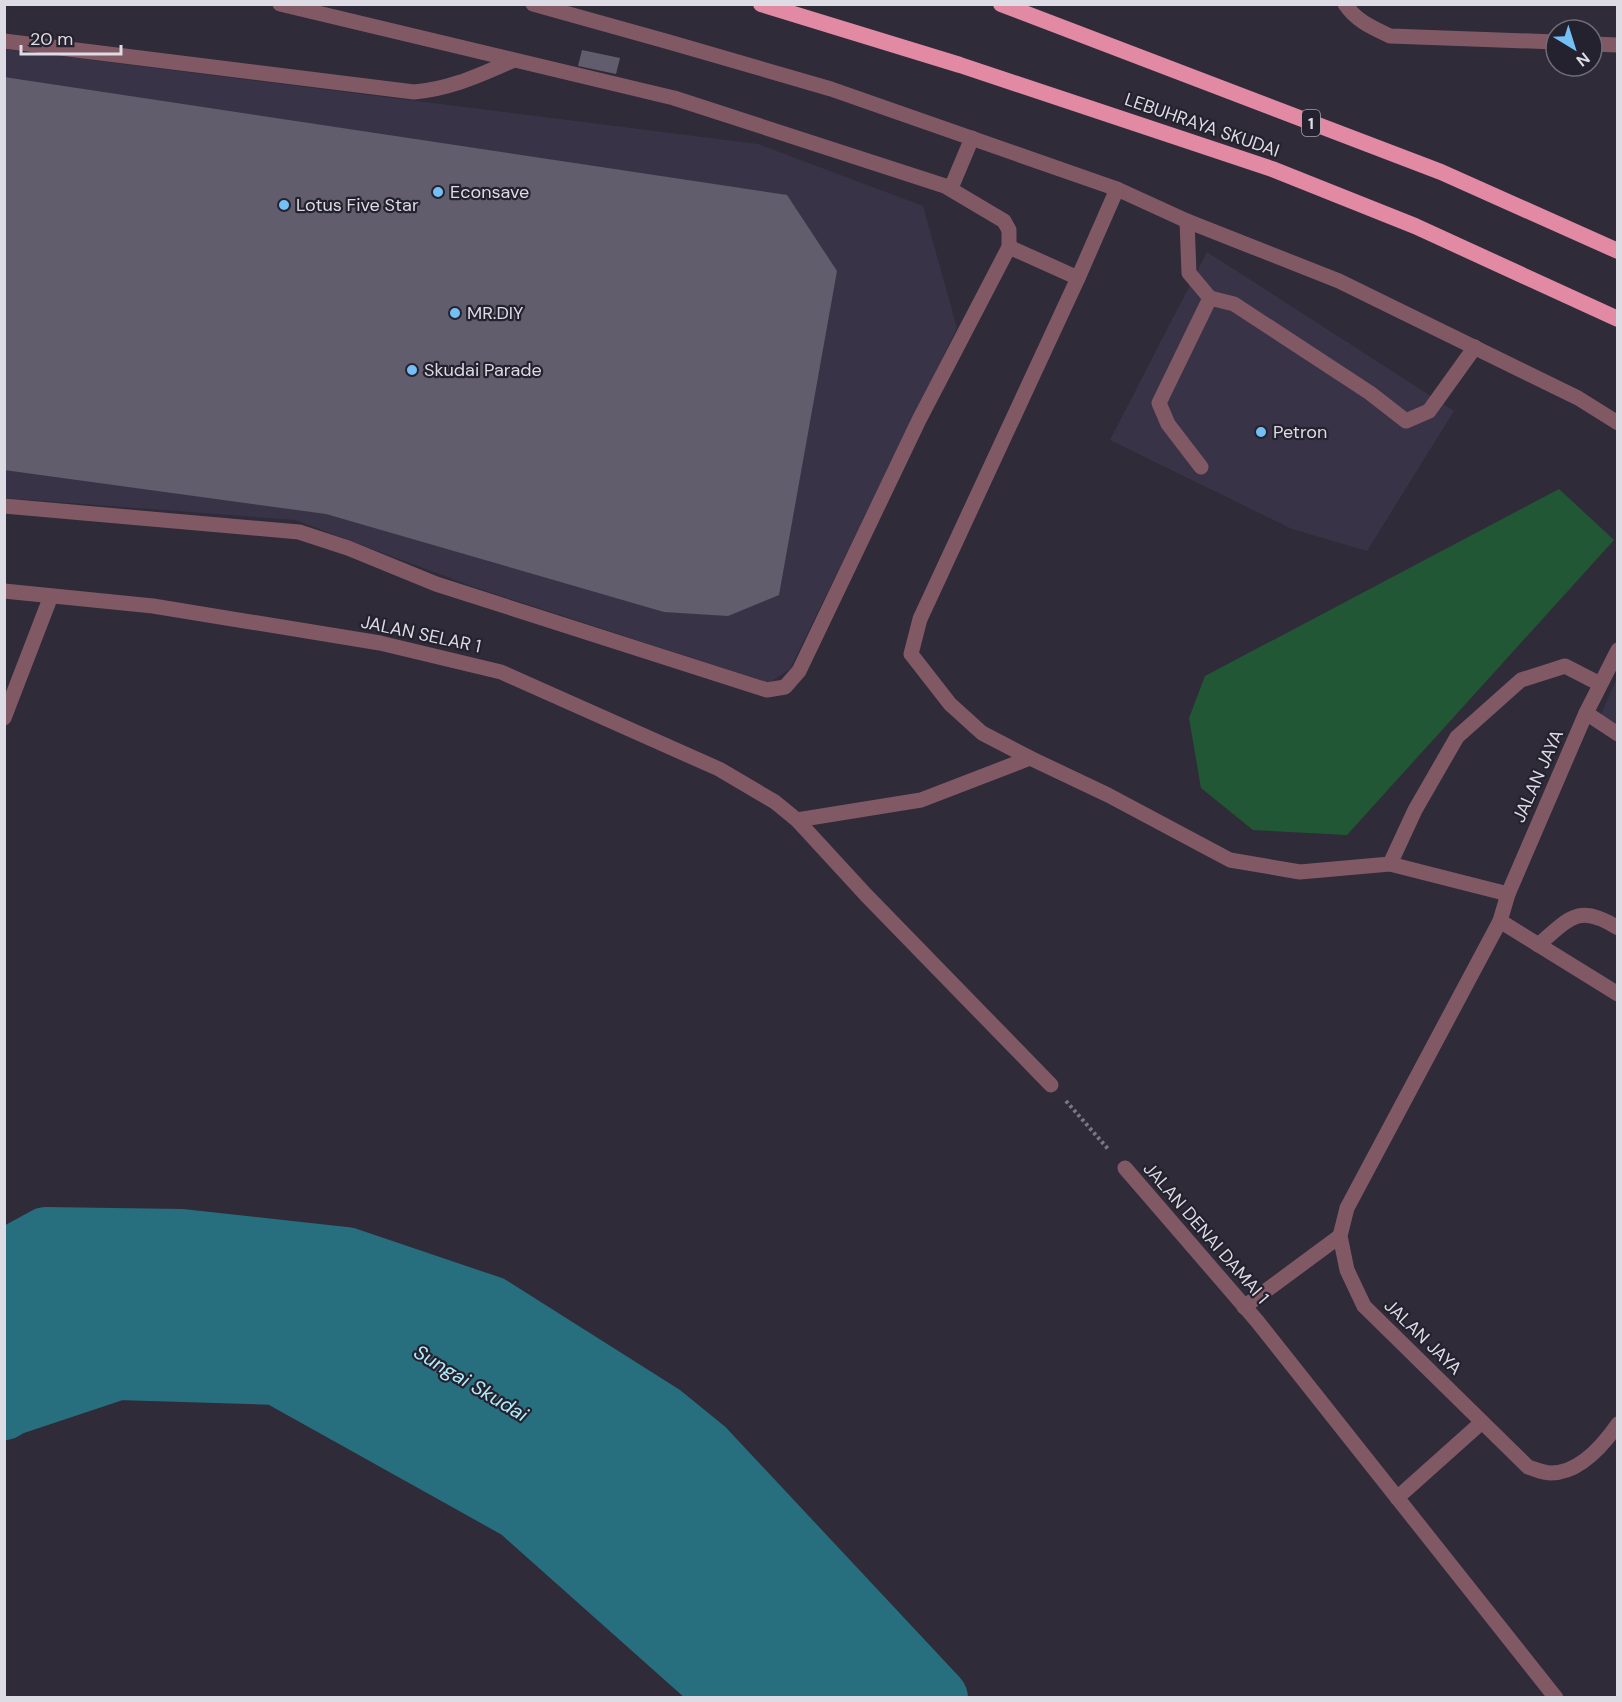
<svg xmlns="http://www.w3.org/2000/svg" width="1622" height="1702" viewBox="0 0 1622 1702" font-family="'DM Sans',sans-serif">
<rect width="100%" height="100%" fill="#2f2b39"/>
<g fill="#393347">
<path d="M 4,49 L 758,144 L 923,206 L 957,328 L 790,669 L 769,683 L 474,587 L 295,520 L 5,498 Z"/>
<path d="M 1207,252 L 1454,411 L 1367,551 L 1292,529 L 1110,440 Z"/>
<path d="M 1617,678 L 1618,724 L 1617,724 L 1601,714 Z"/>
</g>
<path fill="#225735" d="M 1559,489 L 1614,540 L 1347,835 L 1253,830 L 1201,788 L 1189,718 L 1205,676 Z"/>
<path fill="#276e7e" d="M 46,1237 L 182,1239 L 346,1257 L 491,1306 L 662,1414 L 705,1449 L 938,1697 L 730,1697 L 519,1510 L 277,1375 L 118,1370 L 10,1406 L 5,1410 L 5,1260 Z"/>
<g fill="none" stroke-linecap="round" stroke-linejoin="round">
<g stroke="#276e7e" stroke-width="60">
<path d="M 4,1260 L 46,1237 L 182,1239 L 346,1257 L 491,1306 L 662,1414 L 705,1449 L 938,1698"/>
<path d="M 4,1410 L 10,1406 L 118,1370 L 277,1375 L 519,1510 L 730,1698"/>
</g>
</g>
<g fill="#615d6c">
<path d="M 582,50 L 620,58 L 616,74 L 578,66 Z"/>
<path d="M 4,77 L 787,195 L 837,271 L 779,595 L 728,616 L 664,612 L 326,514 L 4,470 Z"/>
</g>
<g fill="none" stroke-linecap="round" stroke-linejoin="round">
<path stroke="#7b7884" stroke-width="4" stroke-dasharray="3 3" stroke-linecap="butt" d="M 1066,1101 L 1109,1150"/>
<g stroke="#815964" stroke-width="15">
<path d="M 4,41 L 414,92 C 451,89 479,75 512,61"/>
<path d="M 951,188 L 972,138"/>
<path d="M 1187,221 L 1189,273 L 1210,298"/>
<path d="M 1009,247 L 1078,278"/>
<path d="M 1201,467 L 1168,424 L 1159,403 L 1210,298 L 1234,304 L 1370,393 L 1406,421 L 1429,411 L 1475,347"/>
<path d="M 4,506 L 299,532 L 348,548 L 436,584 L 767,690 L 785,687 L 799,671 L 919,420 L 1009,247 L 1009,230 L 1004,221 L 945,186 L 674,98 L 280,4"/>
<path d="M 1586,713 L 1618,734"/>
<path d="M 4,718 L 51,596"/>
<path d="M 1538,945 C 1570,918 1578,903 1618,928"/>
</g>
<g stroke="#815964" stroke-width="15">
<path d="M 533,4 L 669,42 L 831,89 L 1117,189 L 1187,221 L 1339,281 L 1578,398 L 1618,423"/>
<path d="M 1345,4 C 1356,21 1373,28 1390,36 L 1556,42"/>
<path d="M 1592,44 L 1618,45"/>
<path d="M 4,591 L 153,606 L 380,643 L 501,672 L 719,769 L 775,802 L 797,820 L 866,895 L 1051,1085"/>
<path d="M 1618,650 L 1586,713 L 1508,894 L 1500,921 L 1347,1208 L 1340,1236 L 1347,1270 L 1364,1306 L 1528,1467 C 1535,1469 1543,1473 1551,1473 C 1579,1473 1602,1447 1618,1424"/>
<path d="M 1030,758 L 982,733 L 950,704 L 911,654 L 920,619 L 1078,278 L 1117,189"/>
<path d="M 797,820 L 921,800 L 1030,758 L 1108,795 L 1230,860 L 1300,872 L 1390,864 L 1508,894"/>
<path d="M 1390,864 L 1415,810 L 1457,737 L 1521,680 L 1565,666 L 1600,684"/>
<path d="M 1500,921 L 1618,994"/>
<path d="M 1125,1168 L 1257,1321 L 1556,1698"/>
<path d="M 1244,1307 L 1340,1236"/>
<path d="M 1397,1498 L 1482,1422"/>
</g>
<g stroke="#e289a4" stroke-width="16">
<path d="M 761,4 L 960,65 L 1272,169 L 1415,226 L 1618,319"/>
<path d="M 1001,4 L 1441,172 L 1618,251"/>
</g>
</g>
<g fill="#74c0f6" stroke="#25222f" stroke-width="2">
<circle cx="438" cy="192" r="6"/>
<circle cx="284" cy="205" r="6"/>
<circle cx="455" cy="313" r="6"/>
<circle cx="412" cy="370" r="6"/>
<circle cx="1261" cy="432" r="6"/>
</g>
<g text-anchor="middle" stroke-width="4.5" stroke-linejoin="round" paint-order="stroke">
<rect fill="#25222f" stroke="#a6a4ae" stroke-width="1.5" x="1302" y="110" width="18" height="26" rx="4.5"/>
<g font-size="16" font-weight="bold" fill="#dddbe4">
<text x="1311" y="129">1</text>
</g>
<g font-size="18" fill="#dddbe4" stroke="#25222f">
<text transform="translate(1202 125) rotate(19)" y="6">LEBUHRAYA SKUDAI</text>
<text transform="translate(421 634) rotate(12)" y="6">JALAN SELAR 1</text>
<text transform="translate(1538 776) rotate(-66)" y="6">JALAN JAYA</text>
<text transform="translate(1206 1233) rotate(49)" y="6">JALAN DENAI DAMAI 1</text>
<text transform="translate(1423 1337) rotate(44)" y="6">JALAN JAYA</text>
</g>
<g font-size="18" fill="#dddbe4" stroke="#25222f" text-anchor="start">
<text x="450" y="198">Econsave</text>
<text x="296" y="211">Lotus Five Star</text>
<text x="467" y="319">MR.DIY</text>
<text x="424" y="376">Skudai Parade</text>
<text x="1273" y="438">Petron</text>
</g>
<g font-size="20" font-style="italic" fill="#b2ebfa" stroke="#25222f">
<text transform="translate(471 1383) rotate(31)" y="7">Sungai Skudai</text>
</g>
</g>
<rect width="1622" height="1702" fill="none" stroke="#dddbe4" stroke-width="12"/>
<g transform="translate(1574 48) rotate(142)"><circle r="28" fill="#25222f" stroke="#6f6c77" stroke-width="1.5"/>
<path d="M0-4.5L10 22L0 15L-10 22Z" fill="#74c0f6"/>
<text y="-9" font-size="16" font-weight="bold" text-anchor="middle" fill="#dddbe4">N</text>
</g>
<path d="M21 45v9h100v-9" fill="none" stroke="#dddbe4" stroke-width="3"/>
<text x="30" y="45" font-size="18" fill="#dddbe4" stroke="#25222f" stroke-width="4.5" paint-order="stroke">20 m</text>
</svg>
